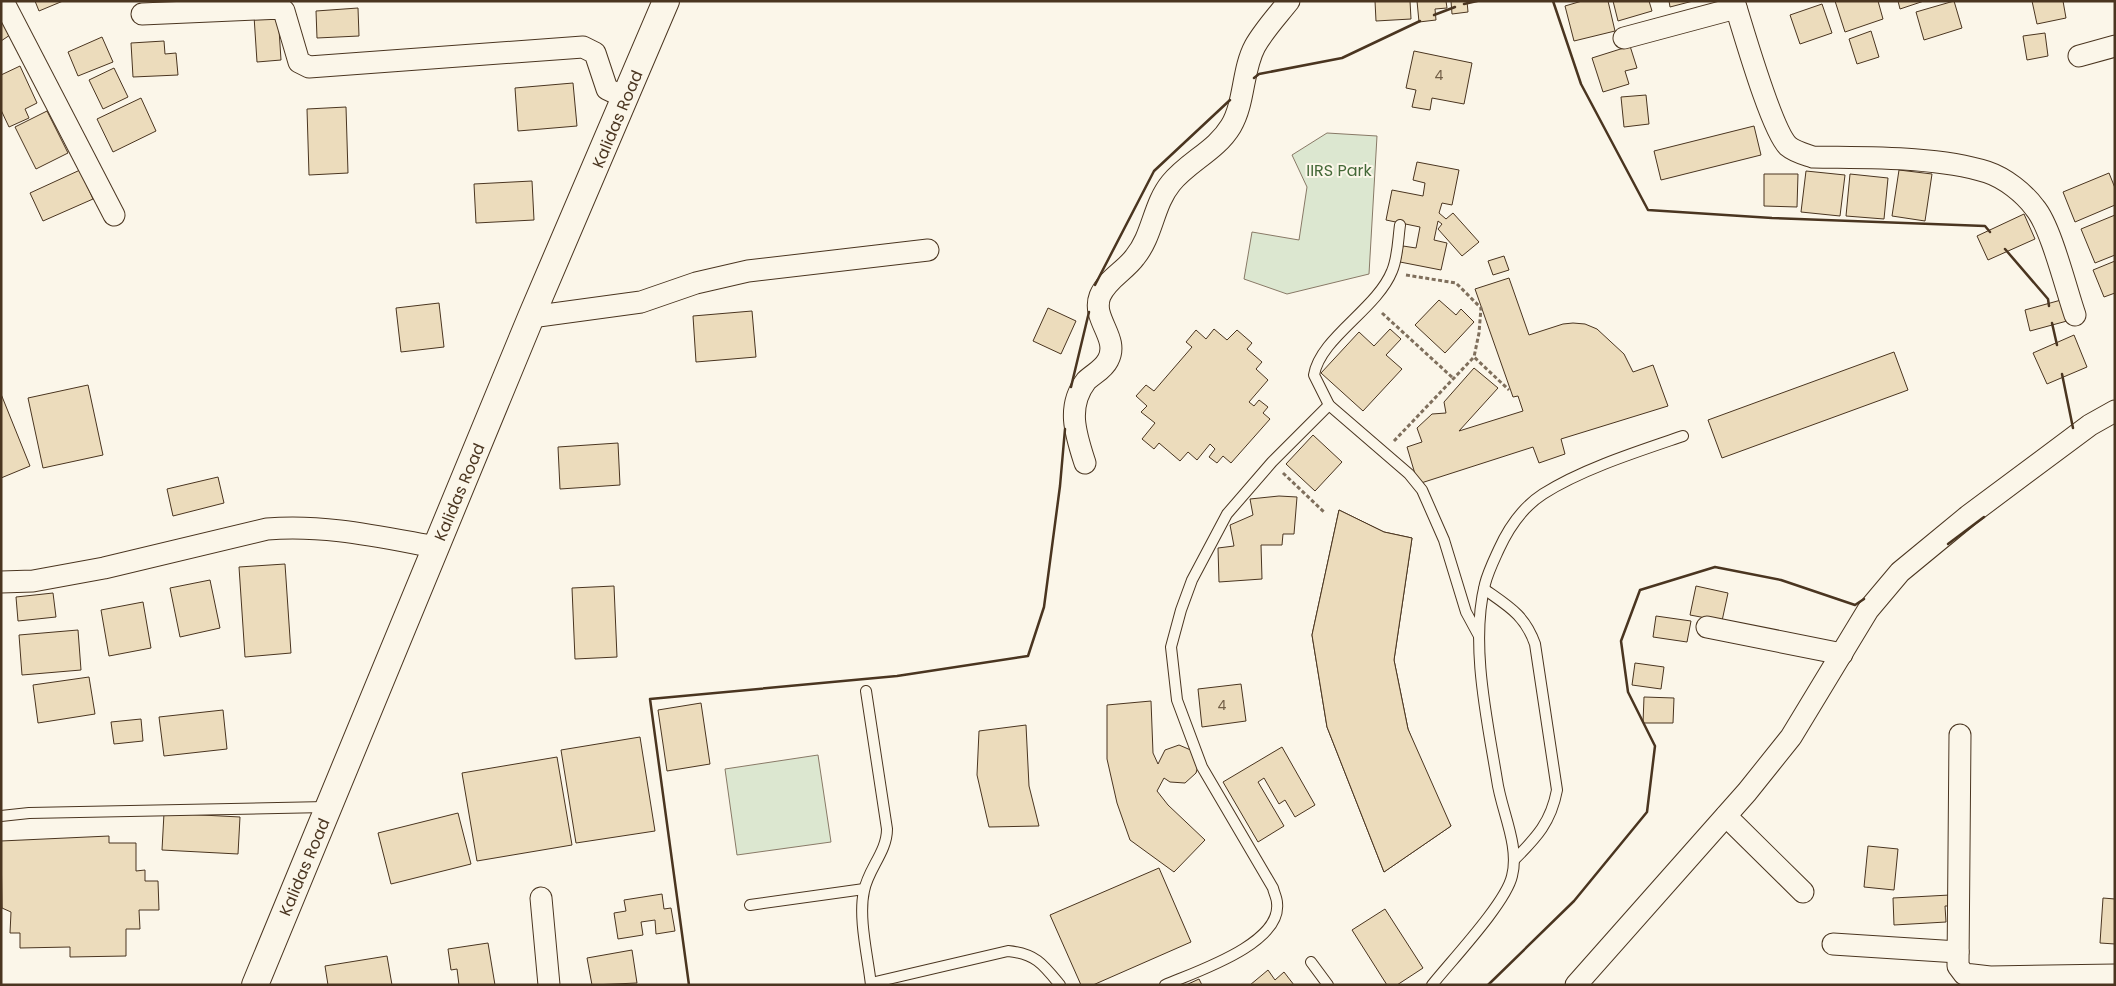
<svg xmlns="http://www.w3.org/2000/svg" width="2116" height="986" viewBox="0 0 2116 986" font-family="Poppins,sans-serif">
<rect width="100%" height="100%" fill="#fbf6e9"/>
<g fill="#dce7d0" stroke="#887966">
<path d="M 1327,133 L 1377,136 L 1369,274 L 1287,294 L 1244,279 L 1252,232 L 1299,240 L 1307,187 L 1292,155 Z"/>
<path d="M 818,755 L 831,842 L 737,855 L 725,769 Z"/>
</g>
<g fill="#ecdcbc" stroke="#4a3520">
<path d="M 35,1 L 63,1 L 39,11 Z"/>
<path d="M 1375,1 L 1410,1 L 1411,19 L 1376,21 Z"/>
<path d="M 1417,1 L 1446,1 L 1447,8 L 1435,9 L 1436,20 L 1419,22 Z"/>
<path d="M 1451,1 L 1467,1 L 1468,12 L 1452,14 Z"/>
<path d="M 1582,1 L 1608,1 L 1615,31 L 1574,41 L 1565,6 Z"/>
<path d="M 1613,1 L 1649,1 L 1652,11 L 1618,21 Z"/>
<path d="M 1669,1 L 1693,1 L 1670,7 Z"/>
<path d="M 1835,1 L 1878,1 L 1883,19 L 1845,32 Z"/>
<path d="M 1898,1 L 1924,1 L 1900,9 Z"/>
<path d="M 1954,1 L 1962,28 L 1924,40 L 1916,12 Z"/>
<path d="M 2032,1 L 2063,1 L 2066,18 L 2037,24 Z"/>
<path d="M 1822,4 L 1832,33 L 1800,44 L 1790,15 Z"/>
<path d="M 358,8 L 359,36 L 317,38 L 316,11 Z"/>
<path d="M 278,14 L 281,60 L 257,62 L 254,16 Z"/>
<path d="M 1,16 L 13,33 L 1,41 Z"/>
<path d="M 1871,31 L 1879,57 L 1857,64 L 1849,39 Z"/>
<path d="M 2045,33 L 2048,56 L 2027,60 L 2023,36 Z"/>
<path d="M 102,37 L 113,62 L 78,76 L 68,52 Z"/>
<path d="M 164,41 L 165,54 L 176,53 L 178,75 L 133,77 L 131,43 Z"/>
<path d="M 1630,46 L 1637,68 L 1625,71 L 1629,84 L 1603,92 L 1592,58 Z"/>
<path d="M 1414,51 L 1472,63 L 1464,104 L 1432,98 L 1430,110 L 1412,107 L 1416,90 L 1406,88 Z"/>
<path d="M 20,66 L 37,103 L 25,109 L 29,118 L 9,127 L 1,110 L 1,75 Z"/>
<path d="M 114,68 L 128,97 L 103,109 L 89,80 Z"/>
<path d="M 573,83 L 577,126 L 518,131 L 515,88 Z"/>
<path d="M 1646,95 L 1649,124 L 1624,127 L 1621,97 Z"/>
<path d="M 141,98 L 156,131 L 113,152 L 97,119 Z"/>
<path d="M 346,107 L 348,173 L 309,175 L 307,109 Z"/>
<path d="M 47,111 L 68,153 L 36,169 L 15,127 Z"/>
<path d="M 1754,126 L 1761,155 L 1661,180 L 1654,151 Z"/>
<path d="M 1417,162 L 1459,170 L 1452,205 L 1442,203 L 1439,213 L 1446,219 L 1453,213 L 1479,242 L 1462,256 L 1438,229 L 1442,224 L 1438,221 L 1434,240 L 1447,243 L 1441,270 L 1400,262 L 1403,246 L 1416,248 L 1420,227 L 1386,220 L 1392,190 L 1423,196 L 1425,183 L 1413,180 Z"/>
<path d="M 80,170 L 93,199 L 43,221 L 30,193 Z"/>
<path d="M 1899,170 L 1932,174 L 1925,221 L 1892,216 Z"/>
<path d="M 1806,171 L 1845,175 L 1840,216 L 1801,212 Z"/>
<path d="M 2109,173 L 2115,188 L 2115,205 L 2075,222 L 2063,192 Z"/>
<path d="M 1764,174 L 1798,174 L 1797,207 L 1764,206 Z"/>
<path d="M 1850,174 L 1888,178 L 1884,219 L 1846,216 Z"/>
<path d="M 532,181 L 534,220 L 476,223 L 474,184 Z"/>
<path d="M 2024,214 L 2035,239 L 1988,260 L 1977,236 Z"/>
<path d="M 2115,215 L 2115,255 L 2095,263 L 2081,229 Z"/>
<path d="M 1504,256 L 1509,270 L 1493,275 L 1488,261 Z"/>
<path d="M 2115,261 L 2115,293 L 2104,297 L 2093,270 Z"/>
<path d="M 1509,278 L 1529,335 L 1563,324 L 1573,323 L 1585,324 L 1597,329 L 1624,354 L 1633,372 L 1653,365 L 1668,406 L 1561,439 L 1565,454 L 1539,463 L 1533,447 L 1418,484 L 1407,447 L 1422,442 L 1417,428 L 1432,414 L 1446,413 L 1444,402 L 1474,368 L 1498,388 L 1459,431 L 1523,411 L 1518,396 L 1513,397 L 1475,289 Z"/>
<path d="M 1439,300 L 1456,315 L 1461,309 L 1474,322 L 1445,353 L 1415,325 Z"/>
<path d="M 2061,300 L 2067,321 L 2030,331 L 2025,310 Z"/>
<path d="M 439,303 L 444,347 L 401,352 L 396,308 Z"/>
<path d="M 1048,308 L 1076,321 L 1061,354 L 1033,341 Z"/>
<path d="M 752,311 L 756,357 L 696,362 L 693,316 Z"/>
<path d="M 1214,329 L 1227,340 L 1237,330 L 1252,343 L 1247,349 L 1262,362 L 1256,369 L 1268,380 L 1249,402 L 1254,406 L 1259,400 L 1268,407 L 1263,413 L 1270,419 L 1231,463 L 1223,456 L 1217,463 L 1209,457 L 1215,449 L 1210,444 L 1197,460 L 1188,452 L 1180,461 L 1159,443 L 1154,449 L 1142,439 L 1155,423 L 1141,412 L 1147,406 L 1136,396 L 1146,385 L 1154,391 L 1192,347 L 1186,342 L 1196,330 L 1206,339 Z"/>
<path d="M 1390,329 L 1401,339 L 1386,355 L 1402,369 L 1363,411 L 1321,373 L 1359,332 L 1374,346 Z"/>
<path d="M 2074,335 L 2087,367 L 2047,384 L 2033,353 Z"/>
<path d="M 1894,352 L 1908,390 L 1722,458 L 1708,420 Z"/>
<path d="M 88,385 L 103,455 L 43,468 L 28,398 Z"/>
<path d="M 1,394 L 30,466 L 1,478 Z"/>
<path d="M 1313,435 L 1342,462 L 1315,491 L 1286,464 Z"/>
<path d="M 618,443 L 620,485 L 560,489 L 558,447 Z"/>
<path d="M 218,477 L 224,503 L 173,516 L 167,489 Z"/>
<path d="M 1279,496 L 1297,497 L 1294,534 L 1283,534 L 1282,545 L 1261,545 L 1262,579 L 1219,582 L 1218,548 L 1234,546 L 1230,525 L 1253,515 L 1250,499 Z"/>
<path d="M 1339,510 L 1384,532 L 1412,538 L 1394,660 L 1408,729 L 1433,794 L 1451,826 L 1384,872 L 1327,727 L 1312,635 Z"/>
<path d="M 1339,510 L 1384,532 L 1412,538 L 1394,660 L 1408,729 L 1451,826 L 1384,872 L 1327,727 L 1312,635 Z"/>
<path d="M 285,564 L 291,653 L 245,657 L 239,567 Z"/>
<path d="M 210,580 L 220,628 L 180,637 L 170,588 Z"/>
<path d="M 614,586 L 617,657 L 575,659 L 572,588 Z"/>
<path d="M 1696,586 L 1728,593 L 1722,621 L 1690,615 Z"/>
<path d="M 53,593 L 56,617 L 18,621 L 16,597 Z"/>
<path d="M 143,602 L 151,648 L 109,656 L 101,610 Z"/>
<path d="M 1656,616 L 1691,621 L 1687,642 L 1653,637 Z"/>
<path d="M 78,630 L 81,670 L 22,675 L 19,635 Z"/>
<path d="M 1635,663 L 1664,667 L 1661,689 L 1632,685 Z"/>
<path d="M 89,677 L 95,714 L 38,723 L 33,685 Z"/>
<path d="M 1241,684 L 1246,721 L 1202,727 L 1198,689 Z"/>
<path d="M 1644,697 L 1674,698 L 1673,723 L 1643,723 Z"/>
<path d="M 1151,701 L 1153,753 L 1158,764 L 1165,750 L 1179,745 L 1193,751 L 1198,766 L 1196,773 L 1185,783 L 1170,782 L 1164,778 L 1157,791 L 1168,805 L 1205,840 L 1174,872 L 1130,840 L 1117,803 L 1107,759 L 1107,705 Z"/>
<path d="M 701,703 L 710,764 L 667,771 L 658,710 Z"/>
<path d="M 223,710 L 227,749 L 164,756 L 159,717 Z"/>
<path d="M 141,719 L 143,741 L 114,744 L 111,722 Z"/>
<path d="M 1026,725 L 1029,786 L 1039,826 L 989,827 L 977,775 L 979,731 Z"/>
<path d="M 640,737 L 655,831 L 576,843 L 561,750 Z"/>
<path d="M 1282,747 L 1315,805 L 1295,817 L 1285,800 L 1279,804 L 1264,778 L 1258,782 L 1284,826 L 1258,842 L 1223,782 Z"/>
<path d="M 557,757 L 572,845 L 477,861 L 462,773 Z"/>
<path d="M 164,813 L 240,817 L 238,854 L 162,850 Z"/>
<path d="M 458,813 L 471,864 L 391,884 L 378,833 Z"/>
<path d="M 109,836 L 109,843 L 136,843 L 136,871 L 145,870 L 145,881 L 158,881 L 159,910 L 139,910 L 140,929 L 126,929 L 126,956 L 70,957 L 70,947 L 20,948 L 20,933 L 10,933 L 11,912 L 2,908 L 1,841 Z"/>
<path d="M 1868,846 L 1898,849 L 1894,890 L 1864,887 Z"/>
<path d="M 1159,868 L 1191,942 L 1093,985 L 1081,985 L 1050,915 Z"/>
<path d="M 662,894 L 664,909 L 671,908 L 675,931 L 656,934 L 655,920 L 641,922 L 643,935 L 618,939 L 614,913 L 626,911 L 624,900 Z"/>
<path d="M 1950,895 L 1951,906 L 1945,906 L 1946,922 L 1894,925 L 1893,898 Z"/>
<path d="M 2103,898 L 2115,899 L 2115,944 L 2100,943 Z"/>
<path d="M 1385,909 L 1423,968 L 1397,985 L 1387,985 L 1352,930 Z"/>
<path d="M 488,943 L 495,985 L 459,985 L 457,969 L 451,970 L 448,949 Z"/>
<path d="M 632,950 L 637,983 L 592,985 L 587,958 Z"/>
<path d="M 387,956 L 392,985 L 328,985 L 325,966 Z"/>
<path d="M 1268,970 L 1275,980 L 1284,972 L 1294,985 L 1250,985 Z"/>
<path d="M 1199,979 L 1202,985 L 1186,985 Z"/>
</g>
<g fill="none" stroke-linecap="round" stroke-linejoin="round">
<g stroke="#4a3520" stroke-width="12">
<g id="service">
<path d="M 1400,225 C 1398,239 1398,257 1392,271 C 1377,309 1320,338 1314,375 L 1329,405 L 1409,474 L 1422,490 L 1444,540 L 1466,612 L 1479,636"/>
<path d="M 1484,589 C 1508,606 1525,615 1535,644 L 1557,790 C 1551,822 1537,837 1514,860"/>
<path d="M 866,691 L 887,829 C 887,852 868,869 864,891 C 858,918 868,957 871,985"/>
<path d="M 1,816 L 29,813 L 326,807"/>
<path d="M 750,905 L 864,889"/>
<path d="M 1311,962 L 1328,985"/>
<path d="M 871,983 L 1008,951 C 1036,954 1043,964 1060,985"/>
<path d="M 1165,985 C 1195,972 1282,944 1277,903 C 1277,898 1274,893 1273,888 L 1202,767 L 1177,700 L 1171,647 L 1181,610 L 1192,580 L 1227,514 L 1272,462 L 1329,405"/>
<path d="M 1432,985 C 1451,961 1506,903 1512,876 C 1520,846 1501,810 1497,780 C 1487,719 1470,644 1485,584 C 1488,572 1494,560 1499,549 C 1509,527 1523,507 1543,494 C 1582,469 1639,451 1683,436"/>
</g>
</g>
<g stroke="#4a3520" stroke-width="23">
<g id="minor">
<path d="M 3,1 L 114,215"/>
<path d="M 1734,1 C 1743,29 1771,129 1788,146 C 1795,152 1804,154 1813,157 C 1866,158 1936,156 1987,172 C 2005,178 2024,193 2035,208 C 2051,227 2066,289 2075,315"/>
<path d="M 142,14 L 281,8 L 284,11 L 299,62 L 309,67 L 583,47 L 595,53 L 607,89 L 626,98"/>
<path d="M 1624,38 L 1736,8"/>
<path d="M 2079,56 L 2115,46"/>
<path d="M 531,317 L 641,302 L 696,283 L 748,271 L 928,250"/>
<path d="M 1085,463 C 1076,435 1066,407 1086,381 C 1093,374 1103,370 1108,360 C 1120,338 1091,319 1100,296 C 1107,279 1125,271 1135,257 C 1153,235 1153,205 1171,183 C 1189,161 1216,151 1231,126 C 1245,102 1242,70 1255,46 C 1264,30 1278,15 1289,1"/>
<path d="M 1,582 L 33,581 L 104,568 L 267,529 C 324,524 380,537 436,547"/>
<path d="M 1707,627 L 1842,654"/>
<path d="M 1960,735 L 1958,966 L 1964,974 L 1990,977 L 2115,975"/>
<path d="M 1726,816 L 1803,892"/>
<path d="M 541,898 L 549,985"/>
<path d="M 1833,944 L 1958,952"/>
<path d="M 1576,985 L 1747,792 L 1791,737 L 1868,610 L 1900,572 L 1968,516 L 2090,425 L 2115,411"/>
</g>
</g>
<g stroke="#4a3520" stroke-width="28">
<path id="tertiary" d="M 255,985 L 531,317 L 666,1"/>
</g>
<g stroke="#7f6f5c" stroke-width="3" stroke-dasharray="4 2.5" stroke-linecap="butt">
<path d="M 1406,275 L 1456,283 L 1481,308 L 1479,333 L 1474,357"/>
<path d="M 1382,313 L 1454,379"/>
<path d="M 1394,441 L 1474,357 L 1509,390"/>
<path d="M 1283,473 L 1324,512"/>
</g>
<use href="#service" stroke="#fbf6e9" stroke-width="10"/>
<use href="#minor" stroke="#fbf6e9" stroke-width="21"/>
<use href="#tertiary" stroke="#fbf6e9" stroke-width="26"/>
<g stroke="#4a3520" stroke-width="2.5">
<path d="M 1553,1 L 1581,84 L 1648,210 L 1772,218 L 1985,226 L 1990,232"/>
<path d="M 1464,4 L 1477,1"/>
<path d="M 1434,15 L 1455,7"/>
<path d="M 1254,78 L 1259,74 L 1342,58 L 1420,21"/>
<path d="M 2005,249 L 2048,299 L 2049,306"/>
<path d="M 1095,285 L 1154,171 L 1230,100"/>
<path d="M 2052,323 L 2057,345"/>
<path d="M 2062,374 L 2073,428"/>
<path d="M 1071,387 L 1089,312"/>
<path d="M 1948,544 L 1984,517"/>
<path d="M 689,985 L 650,699 L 897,676 L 1028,656 L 1044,607 L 1060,486 L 1065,429"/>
<path d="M 1488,985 L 1574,901 L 1647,812 L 1655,746 L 1628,692 L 1621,641 L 1640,590 L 1715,567 L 1781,580 L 1855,605 L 1864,599"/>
</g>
</g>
<g text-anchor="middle" stroke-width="4" stroke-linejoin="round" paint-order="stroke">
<g font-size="14" fill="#725f47">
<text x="1439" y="80">4</text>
<text x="1222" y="710">4</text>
</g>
<g font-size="16" fill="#4a3520" stroke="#fbf6e9">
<text transform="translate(617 119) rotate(-67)" y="6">Kalidas Road</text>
<text transform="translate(459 492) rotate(-67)" y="6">Kalidas Road</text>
<text transform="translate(304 867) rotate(-67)" y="6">Kalidas Road</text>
</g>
<g font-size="16" fill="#436837" stroke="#fbf6e9">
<text x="1339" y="176">IIRS Park</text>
</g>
</g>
<rect width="2116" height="986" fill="none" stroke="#4a3520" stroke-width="5"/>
</svg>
